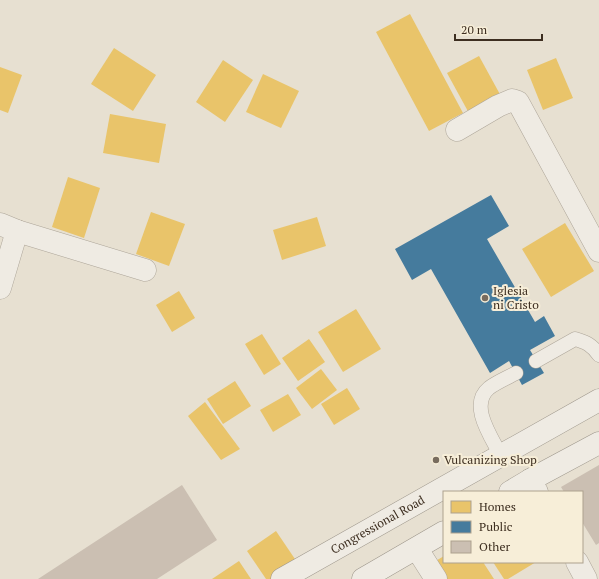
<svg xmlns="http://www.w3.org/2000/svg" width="599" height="579" viewBox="0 0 599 579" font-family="'PT Serif',serif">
<rect width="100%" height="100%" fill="#e7e0d1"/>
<g fill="#e9c46a">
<path d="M 410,14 L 463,113 L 429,131 L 376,32 Z"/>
<path d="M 114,48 L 156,75 L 133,111 L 91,84 Z"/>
<path d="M 479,56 L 502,98 L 470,115 L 447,73 Z"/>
<path d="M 556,58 L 573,98 L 543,110 L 527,70 Z"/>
<path d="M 223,60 L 253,80 L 225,122 L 196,102 Z"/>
<path d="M 0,67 L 22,75 L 8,113 L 0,110 Z"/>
<path d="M 263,74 L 299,91 L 281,128 L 246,112 Z"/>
<path d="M 110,114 L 166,124 L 159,163 L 103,153 Z"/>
<path d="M 68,177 L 100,188 L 84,238 L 52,227 Z"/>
<path d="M 151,212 L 185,224 L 169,266 L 136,254 Z"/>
<path d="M 317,217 L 326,246 L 282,260 L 273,230 Z"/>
<path d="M 565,223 L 594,271 L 551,297 L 522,249 Z"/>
<path d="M 179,291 L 195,318 L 172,332 L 156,305 Z"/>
<path d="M 356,309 L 381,349 L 343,372 L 318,332 Z"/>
<path d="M 262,334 L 281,364 L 264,375 L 245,344 Z"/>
<path d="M 309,339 L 325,362 L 298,381 L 282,358 Z"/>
<path d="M 321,369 L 337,390 L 312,409 L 296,388 Z"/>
<path d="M 235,381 L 251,406 L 223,424 L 207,399 Z"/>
<path d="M 347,388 L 360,409 L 334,425 L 321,404 Z"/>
<path d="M 288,394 L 301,415 L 273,432 L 260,410 Z"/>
<path d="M 205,402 L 240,449 L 221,460 L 188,416 Z"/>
<path d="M 276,531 L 297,562 L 272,579 L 266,579 L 247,551 Z"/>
<path d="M 444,556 L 444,562 L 483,562 L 494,579 L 445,579 L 434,562 Z"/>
<path d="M 239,561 L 251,579 L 212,579 Z"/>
<path d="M 493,562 L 536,562 L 508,579 L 504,579 Z"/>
</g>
<path fill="#457b9d" d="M 491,195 L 509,226 L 487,239 L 535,322 L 544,316 L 555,336 L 530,350 L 544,373 L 522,385 L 509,361 L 490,373 L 431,269 L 412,280 L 395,249 Z"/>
<g fill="#cbbfb2">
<path d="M 599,465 L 599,543 L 596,545 L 582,522 L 582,492 L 564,492 L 561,487 Z"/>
<path d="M 182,485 L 217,540 L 157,579 L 38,579 Z"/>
</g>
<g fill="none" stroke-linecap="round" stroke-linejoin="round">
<g stroke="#ada599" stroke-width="15">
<g id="lane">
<path d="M 536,361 L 575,339 C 586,342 592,345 599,355"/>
<path d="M 501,456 C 492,438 468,405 489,388 C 497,382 507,378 516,373"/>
</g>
</g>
<g stroke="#ada599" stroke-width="23">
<g id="street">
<path d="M 457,130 L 498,106 L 512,100 L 518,102 L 599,251"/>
<path d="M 0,224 L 17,231 L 145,270"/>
<path d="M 0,288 L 17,231"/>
<path d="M 530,480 L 537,492"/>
<path d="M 417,549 L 436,579"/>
<path d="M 577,562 L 586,579"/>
</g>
</g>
<g stroke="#9c958a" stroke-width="23">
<g id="secondary">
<path d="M 510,492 L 530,480 L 599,443"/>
<path id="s1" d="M 282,579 L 599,400"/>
<path d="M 363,579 L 444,532"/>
</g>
</g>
<use href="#lane" stroke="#efebe3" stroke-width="14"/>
<use href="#street" stroke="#efebe3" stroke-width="22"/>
<use href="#secondary" stroke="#efebe3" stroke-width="22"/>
</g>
<g fill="#786c5e" stroke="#f7eed8" stroke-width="1.5">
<circle cx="485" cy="298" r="4"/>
<circle cx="436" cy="460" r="4"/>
</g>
<g text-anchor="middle" stroke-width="4" stroke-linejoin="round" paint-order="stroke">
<g font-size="12" fill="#3d2e20" stroke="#f7eed8" text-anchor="start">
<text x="493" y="295">Iglesia<tspan x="493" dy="14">ni Cristo</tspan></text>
<text x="444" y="464">Vulcanizing Shop</text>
</g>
<g font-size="12" fill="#3d2e20" stroke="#f7eed8">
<text dy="4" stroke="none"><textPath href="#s1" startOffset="110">Congressional Road</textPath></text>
</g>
</g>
<rect x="443" y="491" width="140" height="72" fill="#f7eed8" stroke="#ada18e"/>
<rect x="451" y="501" width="20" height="12" fill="#e9c46a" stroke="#ada18e"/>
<text x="479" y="511" font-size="12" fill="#3d2e20">Homes</text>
<rect x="451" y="521" width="20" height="12" fill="#457b9d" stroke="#ada18e"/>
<text x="479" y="531" font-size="12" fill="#3d2e20">Public</text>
<rect x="451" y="541" width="20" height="12" fill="#cbbfb2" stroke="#ada18e"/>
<text x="479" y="551" font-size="12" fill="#3d2e20">Other</text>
<path d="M455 34v6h87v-6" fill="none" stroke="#3d2e20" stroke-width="2"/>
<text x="461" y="34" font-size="12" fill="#3d2e20" stroke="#f7eed8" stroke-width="3" paint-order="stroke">20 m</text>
</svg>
